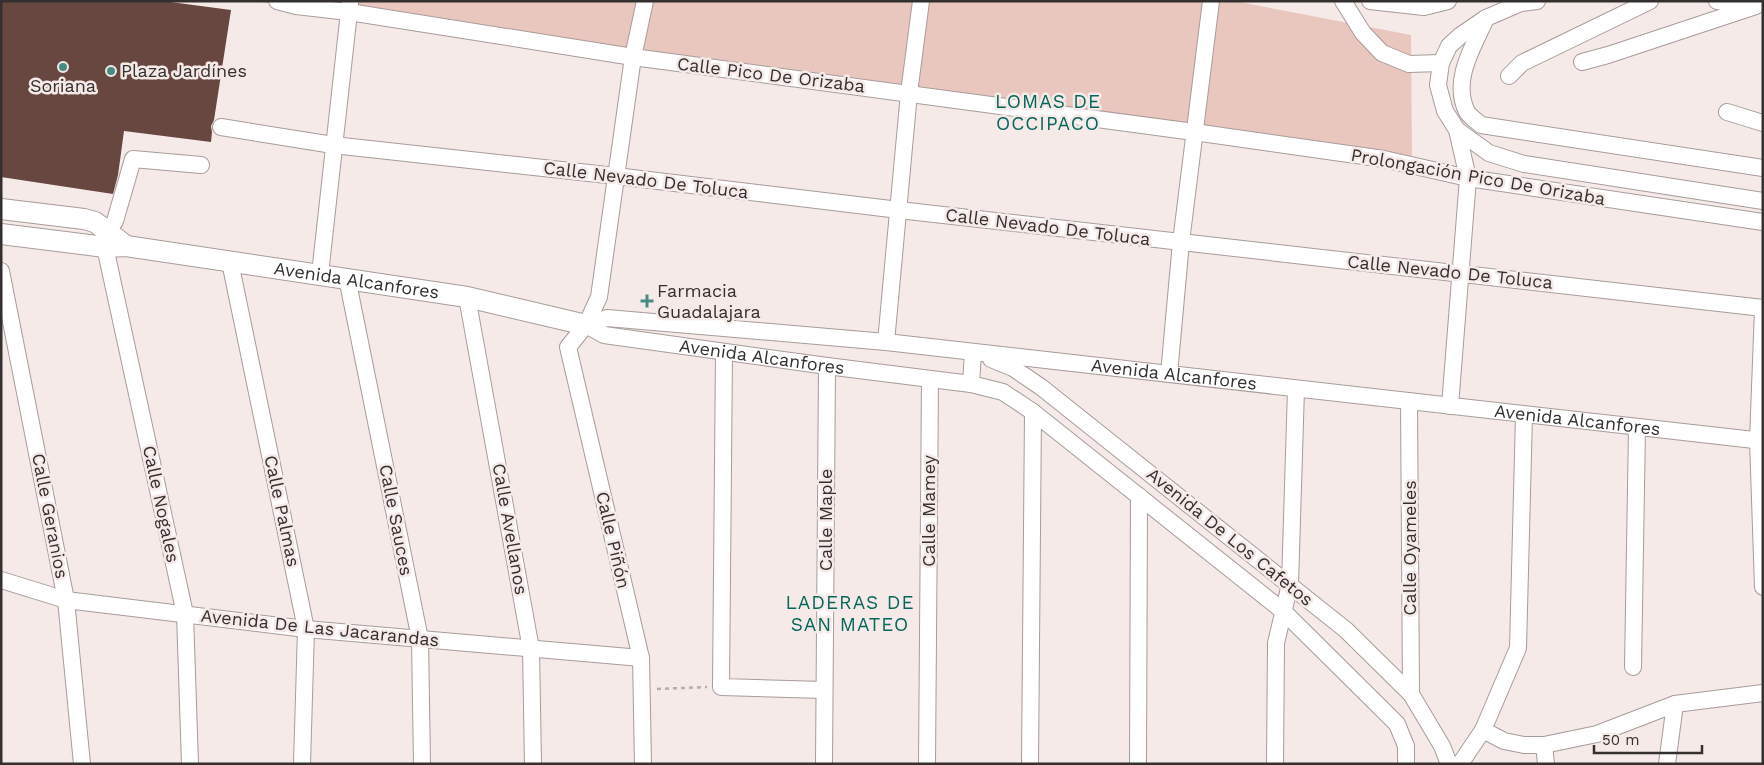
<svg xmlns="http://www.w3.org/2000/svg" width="1764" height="765" viewBox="0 0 1764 765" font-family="'Work Sans',sans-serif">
<rect width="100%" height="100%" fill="#f6eae8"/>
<path fill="#eac7be" d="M 253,1 L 1234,1 L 1411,35 L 1412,156 Z"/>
<path fill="#67473f" d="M 1,1 L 163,1 L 231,10 L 214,120 L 211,126 L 212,132 L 211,142 L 124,131 L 118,175 L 113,194 L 1,177 Z"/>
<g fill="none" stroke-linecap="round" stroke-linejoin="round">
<g stroke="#a79c9a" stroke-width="18">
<g id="minor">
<path d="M 277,1 L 296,6 L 349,12 L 633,57 L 1194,132 L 1384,159 L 1468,178 L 1763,222"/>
<path d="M 1343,1 L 1363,33 L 1382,53 L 1409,64 L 1441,63"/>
<path d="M 1370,1 L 1424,7 L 1448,1"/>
<path d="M 1717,1 L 1750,5"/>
<path d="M 1486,18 C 1474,46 1451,80 1467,112 C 1470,117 1477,121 1481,125 L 1763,168"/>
<path d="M 1582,62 L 1608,55 L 1756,6"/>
<path d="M 1509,76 L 1522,63 L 1650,1"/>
<path d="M 1727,112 L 1763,123"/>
<path d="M 221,127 L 333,145 L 616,176 L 899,210 L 1763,308"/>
<path d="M 1457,130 L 1489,153 L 1524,164 L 1763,201"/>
<path d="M 230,262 L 306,629 L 302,764"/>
<path d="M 1,271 L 66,600 L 82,764"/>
<path d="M 320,274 L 350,3"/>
<path d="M 347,278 L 420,639 L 422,764"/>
<path d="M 467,297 L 531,649 L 533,764"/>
<path d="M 1763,309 L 1758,440 L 1763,587"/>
<path id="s1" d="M 586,325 L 607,318 L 886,342 L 1763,441"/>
<path id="s2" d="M 586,325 L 604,335 L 827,366 L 971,384 L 1003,392 L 1033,412 L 1283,611 L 1397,724 L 1406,746 L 1406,764"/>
<path d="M 886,342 L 909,93 L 921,1"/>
<path d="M 724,352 L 721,687 L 824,690"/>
<path d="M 991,359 L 1013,368 L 1041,387 L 1346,630 L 1411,694 L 1442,746 L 1449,764"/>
<path d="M 1169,374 L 1181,242 L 1211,1"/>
<path d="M 971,384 L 973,352"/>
<path d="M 1409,401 L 1411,694"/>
<path d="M 1450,406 L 1468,178 L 1457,130 L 1445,111 L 1438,85 L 1441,63 L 1449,46 L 1461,35 L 1486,18 L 1521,3 L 1537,1"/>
<path d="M 1,580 L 66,600 L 306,629 L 641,658"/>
<path d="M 1633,667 L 1637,428"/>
<path d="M 1483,730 L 1504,741 L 1524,745 L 1544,745 L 1597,734 L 1675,704 L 1763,693"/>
<path d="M 1544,745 L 1546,764"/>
<path d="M 190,764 L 185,614 L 105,247 L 108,231 L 115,221 L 133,159 L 201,165"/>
<path d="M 643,764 L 641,658 L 568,347 L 586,325 L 599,297 L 633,57 L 645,1"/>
<path d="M 824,764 L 827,366"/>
<path d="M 927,764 L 930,379"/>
<path d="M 1030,764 L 1033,412"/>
<path d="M 1138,764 L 1139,496"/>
<path d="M 1275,764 L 1276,643 L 1290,584 L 1296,389"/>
<path d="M 1460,764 L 1483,730 L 1518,648 L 1524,415"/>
<path d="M 1667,764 L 1675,704"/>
</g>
</g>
<g stroke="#a79c9a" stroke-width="22">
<g id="major">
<path d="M 1,209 L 84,219 L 95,222 L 126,246"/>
<path id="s3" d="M 1,234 L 105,247 L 126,246 L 467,297 L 586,325"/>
</g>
</g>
<path stroke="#b6adab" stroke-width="2.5" stroke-dasharray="4 4" stroke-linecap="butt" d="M 657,689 L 707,687"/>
<use href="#minor" stroke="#fff" stroke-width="16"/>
<use href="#major" stroke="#fff" stroke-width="20"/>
</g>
<g fill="#478c82" stroke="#f6eae8" stroke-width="2">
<circle cx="63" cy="67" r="5"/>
<circle cx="111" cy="71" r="5"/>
<path d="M644.5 293.5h5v5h5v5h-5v5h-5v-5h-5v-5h5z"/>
</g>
<g text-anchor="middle" stroke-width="5" stroke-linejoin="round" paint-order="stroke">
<g font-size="18" fill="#34302f" stroke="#f6eae8" text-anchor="start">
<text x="121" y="77">Plaza Jardínes</text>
<text x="63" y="92" text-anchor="middle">Soriana</text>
<text x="657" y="297">Farmacia<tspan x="657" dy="21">Guadalajara</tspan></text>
</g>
<g font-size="18" fill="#34302f" stroke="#f6eae8">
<text transform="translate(771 75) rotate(7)" y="6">Calle Pico De Orizaba</text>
<text transform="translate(1478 177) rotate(10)" y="6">Prolongación Pico De Orizaba</text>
<text transform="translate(646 180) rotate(7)" y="6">Calle Nevado De Toluca</text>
<text transform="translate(1048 227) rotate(7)" y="6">Calle Nevado De Toluca</text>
<text transform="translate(1450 272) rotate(6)" y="6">Calle Nevado De Toluca</text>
<text dy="6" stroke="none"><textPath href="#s3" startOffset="359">Avenida Alcanfores</textPath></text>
<text dy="6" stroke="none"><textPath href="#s2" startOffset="180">Avenida Alcanfores</textPath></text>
<text dy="6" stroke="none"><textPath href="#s1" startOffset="592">Avenida Alcanfores</textPath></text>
<text dy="6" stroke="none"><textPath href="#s1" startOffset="998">Avenida Alcanfores</textPath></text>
<text transform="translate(161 504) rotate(78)" y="6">Calle Nogales</text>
<text transform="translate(282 511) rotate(78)" y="6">Calle Palmas</text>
<text transform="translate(929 511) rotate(-90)" y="6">Calle Mamey</text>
<text transform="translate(50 516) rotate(79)" y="6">Calle Geranios</text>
<text transform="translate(396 520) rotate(79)" y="6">Calle Sauces</text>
<text transform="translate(826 520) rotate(-90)" y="6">Calle Maple</text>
<text transform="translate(510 529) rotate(80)" y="6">Calle Avellanos</text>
<text transform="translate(1230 537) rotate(39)" y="6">Avenida De Los Cafetos</text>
<text transform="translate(613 540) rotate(77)" y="6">Calle Piñón</text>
<text transform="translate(1410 548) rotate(-90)" y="6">Calle Oyameles</text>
<text transform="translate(320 628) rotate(6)" y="6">Avenida De Las Jacarandas</text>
</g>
<g font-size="19" letter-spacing="1" fill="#05665b" stroke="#f6eae8">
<text x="1048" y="108">LOMAS DE<tspan x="1048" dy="22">OCCIPACO</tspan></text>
<text x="850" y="609">LADERAS DE<tspan x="850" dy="22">SAN MATEO</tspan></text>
</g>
</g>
<rect width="1764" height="765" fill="none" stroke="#34302f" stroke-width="5"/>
<path d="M1594 745v8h108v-8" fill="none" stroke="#34302f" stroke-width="2.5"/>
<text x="1602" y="745" font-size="15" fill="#34302f" stroke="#f6eae8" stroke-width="4" paint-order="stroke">50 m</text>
</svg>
